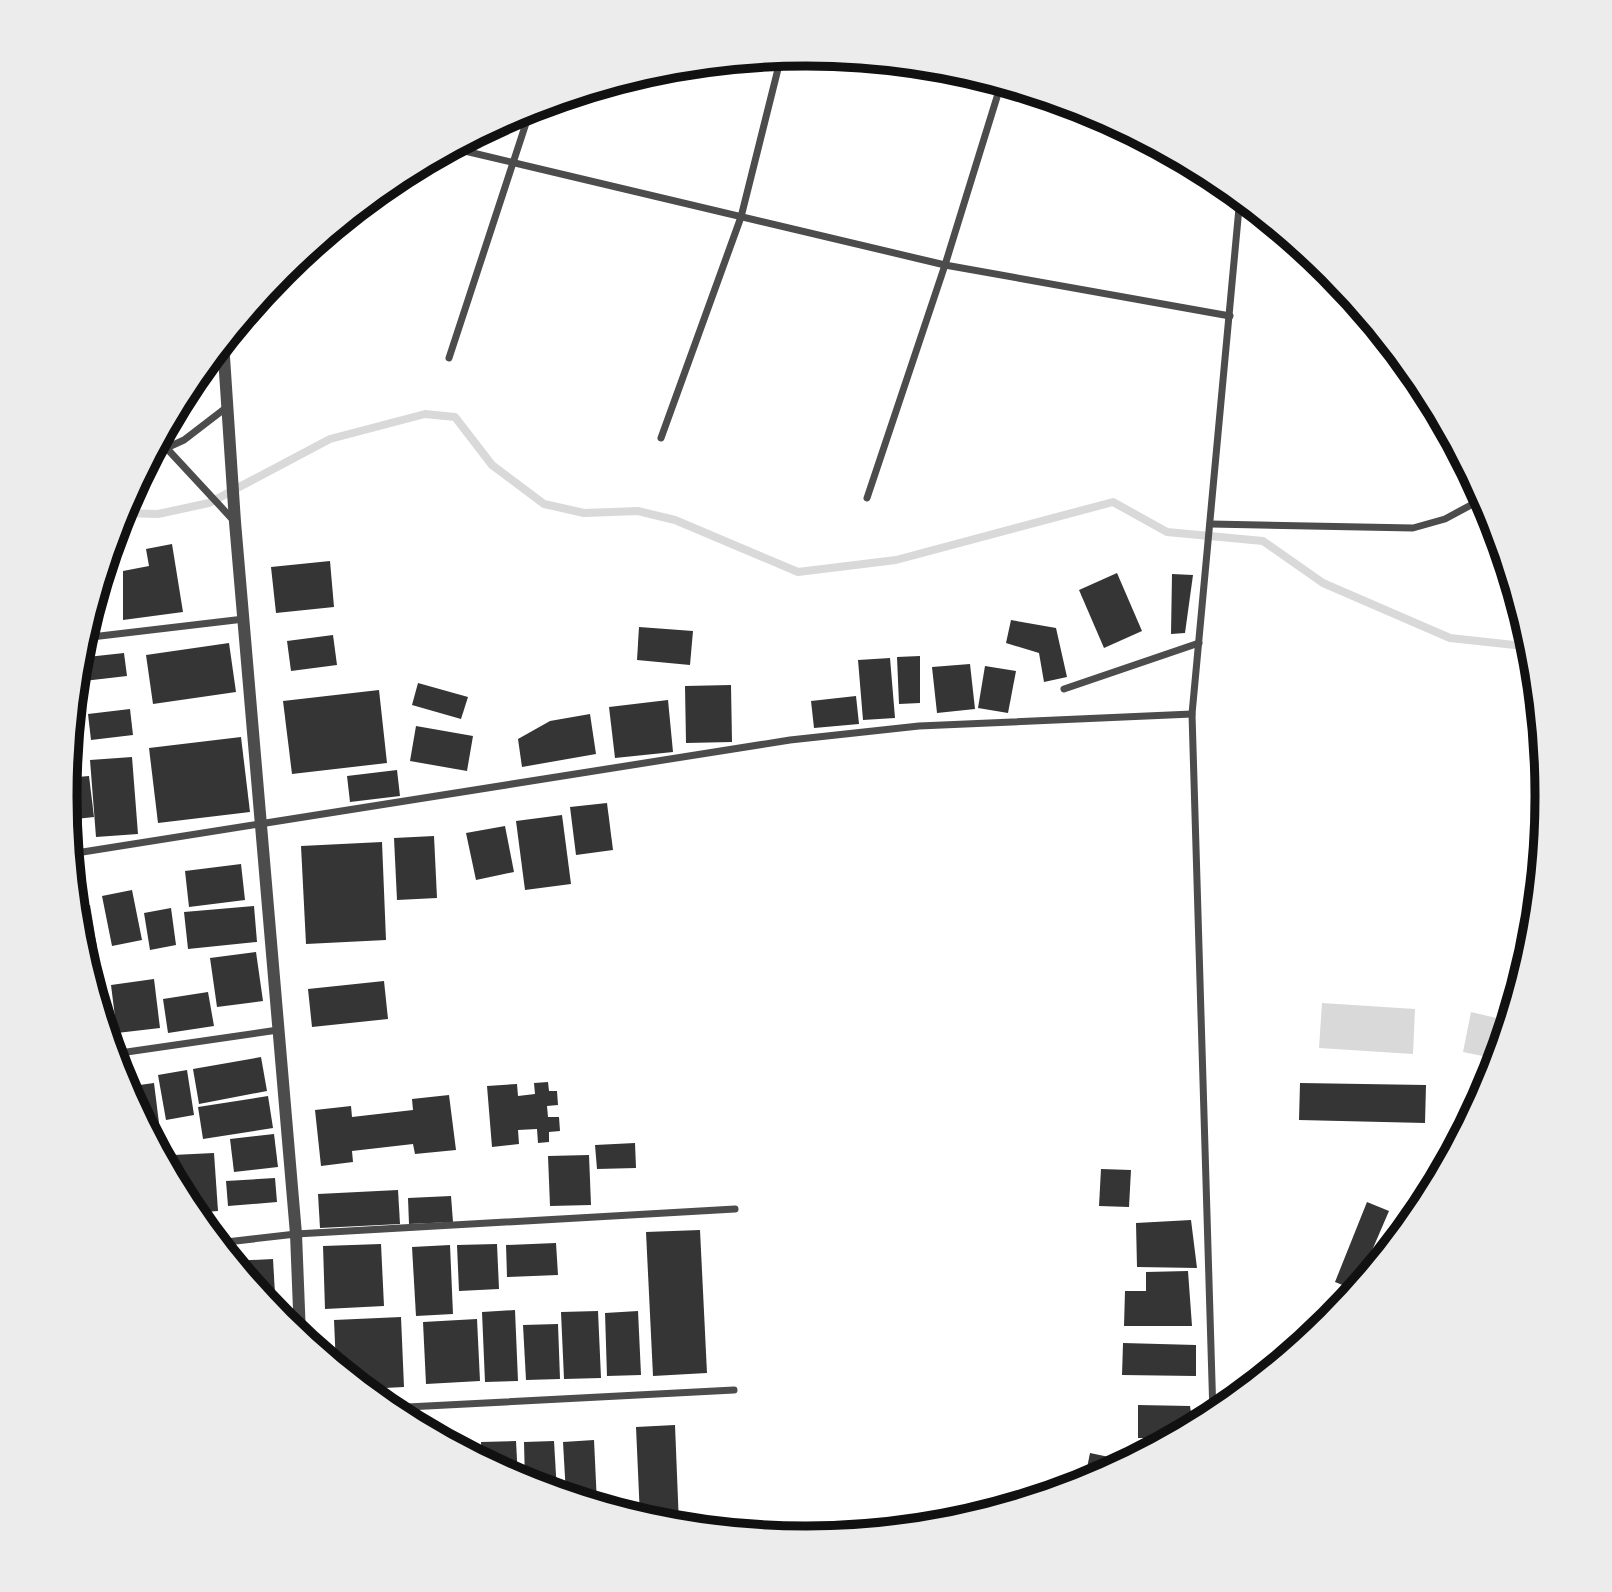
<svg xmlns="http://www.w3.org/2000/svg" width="1612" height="1592" viewBox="0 0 1612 1592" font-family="'Exo 2',sans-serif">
<rect width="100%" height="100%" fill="#fff"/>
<g fill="#d9d9d9">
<path d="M 1322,1003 L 1415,1009 L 1413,1054 L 1319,1048 Z"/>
<path d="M 1471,1012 L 1505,1020 L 1497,1059 L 1463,1052 Z"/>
</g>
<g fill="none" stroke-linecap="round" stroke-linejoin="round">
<path stroke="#d9d9d9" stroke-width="8" d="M 121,513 L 158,514 L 209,503 L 330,439 L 425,414 L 455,417 L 492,465 L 544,504 L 584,513 L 638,511 L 675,520 L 798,572 L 896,560 L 1113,502 L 1167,532 L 1263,541 L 1323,583 L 1450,638 L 1532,647"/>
</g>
<g fill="#353535">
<path d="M 172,544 L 183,612 L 123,620 L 123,571 L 149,566 L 146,549 Z"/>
<path d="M 330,561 L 334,607 L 276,613 L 271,567 Z"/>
<path d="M 1117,573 L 1142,631 L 1104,648 L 1079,590 Z"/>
<path d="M 1172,574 L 1193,575 L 1185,633 L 1171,634 Z"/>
<path d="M 1011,620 L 1056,628 L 1067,677 L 1044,682 L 1039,653 L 1006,643 Z"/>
<path d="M 639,627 L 693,631 L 690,665 L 637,660 Z"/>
<path d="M 333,635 L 337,665 L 291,671 L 287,641 Z"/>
<path d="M 229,643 L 236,692 L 153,704 L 146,655 Z"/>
<path d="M 124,653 L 127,676 L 75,682 L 78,658 Z"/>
<path d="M 920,656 L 920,703 L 899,704 L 897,657 Z"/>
<path d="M 890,658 L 895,718 L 863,720 L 858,660 Z"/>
<path d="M 970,664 L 975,709 L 937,713 L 932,667 Z"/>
<path d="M 985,666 L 1016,671 L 1008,713 L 978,708 Z"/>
<path d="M 418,683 L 468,697 L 461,719 L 412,705 Z"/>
<path d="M 731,685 L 732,742 L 686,743 L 685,686 Z"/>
<path d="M 379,690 L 387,763 L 292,774 L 283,701 Z"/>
<path d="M 856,696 L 859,724 L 814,728 L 811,701 Z"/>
<path d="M 668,700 L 673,752 L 615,758 L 609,707 Z"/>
<path d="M 130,709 L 133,735 L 91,740 L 88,714 Z"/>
<path d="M 590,714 L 596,754 L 522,767 L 518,739 L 550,721 Z"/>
<path d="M 416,726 L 473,736 L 467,771 L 410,761 Z"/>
<path d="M 241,737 L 250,812 L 158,823 L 149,748 Z"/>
<path d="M 132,757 L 138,834 L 96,837 L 90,760 Z"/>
<path d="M 397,770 L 400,796 L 350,802 L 347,776 Z"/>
<path d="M 89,776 L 94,817 L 67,820 L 66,778 Z"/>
<path d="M 607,803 L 613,850 L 576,855 L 570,807 Z"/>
<path d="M 562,815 L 571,884 L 525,890 L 516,821 Z"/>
<path d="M 505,826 L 514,872 L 476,880 L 466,833 Z"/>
<path d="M 434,836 L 437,898 L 397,900 L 394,838 Z"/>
<path d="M 382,842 L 386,940 L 306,944 L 301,846 Z"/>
<path d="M 241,864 L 245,900 L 189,907 L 185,871 Z"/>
<path d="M 132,890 L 142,940 L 112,946 L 102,896 Z"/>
<path d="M 90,905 L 97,947 L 81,950 L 75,907 Z"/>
<path d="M 254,906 L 257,942 L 188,949 L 184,912 Z"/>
<path d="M 171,908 L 176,945 L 150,950 L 144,913 Z"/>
<path d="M 256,952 L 263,1001 L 217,1007 L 210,958 Z"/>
<path d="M 154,979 L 160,1028 L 117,1033 L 111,985 Z"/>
<path d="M 384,981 L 388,1019 L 312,1027 L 308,989 Z"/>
<path d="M 208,992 L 214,1026 L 168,1033 L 163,999 Z"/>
<path d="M 261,1057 L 267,1091 L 199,1104 L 193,1069 Z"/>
<path d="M 187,1070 L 194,1115 L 166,1120 L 158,1075 Z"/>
<path d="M 548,1082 L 549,1091 L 557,1091 L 558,1105 L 547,1106 L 548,1117 L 559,1117 L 560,1131 L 549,1132 L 549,1142 L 538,1143 L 537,1129 L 518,1130 L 519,1144 L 492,1147 L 487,1086 L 517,1084 L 518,1096 L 535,1094 L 534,1083 Z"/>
<path d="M 154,1083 L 160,1131 L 149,1133 L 125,1087 Z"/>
<path d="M 1300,1083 L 1426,1085 L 1425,1123 L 1299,1120 Z"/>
<path d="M 449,1095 L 456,1150 L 415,1154 L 413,1144 L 352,1151 L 353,1162 L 321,1166 L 315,1110 L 351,1106 L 352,1117 L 413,1110 L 412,1099 Z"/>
<path d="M 268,1096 L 273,1128 L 203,1139 L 198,1107 Z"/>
<path d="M 274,1134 L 278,1167 L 234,1172 L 230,1139 Z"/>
<path d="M 635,1143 L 636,1168 L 597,1169 L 595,1145 Z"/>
<path d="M 214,1153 L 218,1211 L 193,1213 L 174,1180 L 173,1155 Z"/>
<path d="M 589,1155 L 591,1205 L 550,1206 L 548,1156 Z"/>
<path d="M 1101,1169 L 1131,1170 L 1129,1207 L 1099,1206 Z"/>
<path d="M 275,1178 L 277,1202 L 228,1206 L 226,1181 Z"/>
<path d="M 398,1190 L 400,1224 L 320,1228 L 318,1194 Z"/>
<path d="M 451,1196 L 453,1222 L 409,1224 L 408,1198 Z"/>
<path d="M 1367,1202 L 1389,1211 L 1355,1290 L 1335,1282 Z"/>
<path d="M 1191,1220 L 1197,1268 L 1137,1267 L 1136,1223 Z"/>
<path d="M 700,1230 L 707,1373 L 653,1376 L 646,1232 Z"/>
<path d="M 556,1243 L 558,1275 L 507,1277 L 506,1245 Z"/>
<path d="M 381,1244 L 384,1306 L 325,1309 L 323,1246 Z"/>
<path d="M 497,1244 L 499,1289 L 459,1291 L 457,1245 Z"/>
<path d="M 450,1245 L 453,1314 L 416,1316 L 412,1247 Z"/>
<path d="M 273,1259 L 276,1311 L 274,1311 L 233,1261 Z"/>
<path d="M 1188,1271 L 1192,1326 L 1124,1326 L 1125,1291 L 1146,1291 L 1146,1272 Z"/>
<path d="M 515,1310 L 518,1381 L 485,1382 L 482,1312 Z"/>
<path d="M 598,1311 L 601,1378 L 564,1379 L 561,1312 Z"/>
<path d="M 638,1311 L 641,1375 L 607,1376 L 605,1313 Z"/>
<path d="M 401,1317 L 404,1387 L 365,1389 L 336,1366 L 334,1320 Z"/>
<path d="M 477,1319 L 480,1381 L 426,1384 L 423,1322 Z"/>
<path d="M 558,1324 L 560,1379 L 526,1380 L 523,1325 Z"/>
<path d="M 1123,1343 L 1196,1345 L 1196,1376 L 1122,1375 Z"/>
<path d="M 1138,1405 L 1190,1406 L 1193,1426 L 1171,1438 L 1138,1438 Z"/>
<path d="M 675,1425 L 679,1525 L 640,1517 L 636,1427 Z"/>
<path d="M 594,1440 L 597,1504 L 566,1495 L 563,1442 Z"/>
<path d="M 516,1441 L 518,1479 L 482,1460 L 481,1442 Z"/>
<path d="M 554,1441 L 557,1492 L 525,1482 L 524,1442 Z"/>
<path d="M 472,1444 L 473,1455 L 455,1445 Z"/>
<path d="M 1090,1453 L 1128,1461 L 1084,1483 Z"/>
</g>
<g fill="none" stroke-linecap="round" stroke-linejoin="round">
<g stroke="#4c4c4c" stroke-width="7">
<path d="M 452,148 L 945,265 L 1230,316"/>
<path d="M 449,358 L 531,108"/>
<path d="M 661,438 L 741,217 L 781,57"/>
<path d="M 159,440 L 235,522"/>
<path d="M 151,455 L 184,440 L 227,407"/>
<path d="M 867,498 L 945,265 L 1001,84"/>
<path d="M 1211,524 L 1413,528 L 1445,519 L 1484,498"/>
<path d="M 83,638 L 244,619"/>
<path d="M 1064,689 L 1199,643"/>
<path d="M 70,854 L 790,740 L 919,726 L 1192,714"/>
<path d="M 113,1054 L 278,1030"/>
<path d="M 218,1243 L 296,1234 L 735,1209"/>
<path d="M 388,1408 L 734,1390"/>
<path d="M 1213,1415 L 1192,714 L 1240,197"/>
</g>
<path stroke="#4c4c4c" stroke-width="12" d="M 223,342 L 235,522 L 296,1234 L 300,1335"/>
</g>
<path d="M0 0H1612V1592H0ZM806 66H806A729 729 0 0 1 1535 795V797A729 729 0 0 1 806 1526H806A729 729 0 0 1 77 797V795A729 729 0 0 1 806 66Z" fill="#ececec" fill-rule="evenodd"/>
<path fill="none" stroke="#111" stroke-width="9" d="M806 66H806A729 729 0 0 1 1535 795V797A729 729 0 0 1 806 1526H806A729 729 0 0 1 77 797V795A729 729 0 0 1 806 66Z"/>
</svg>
